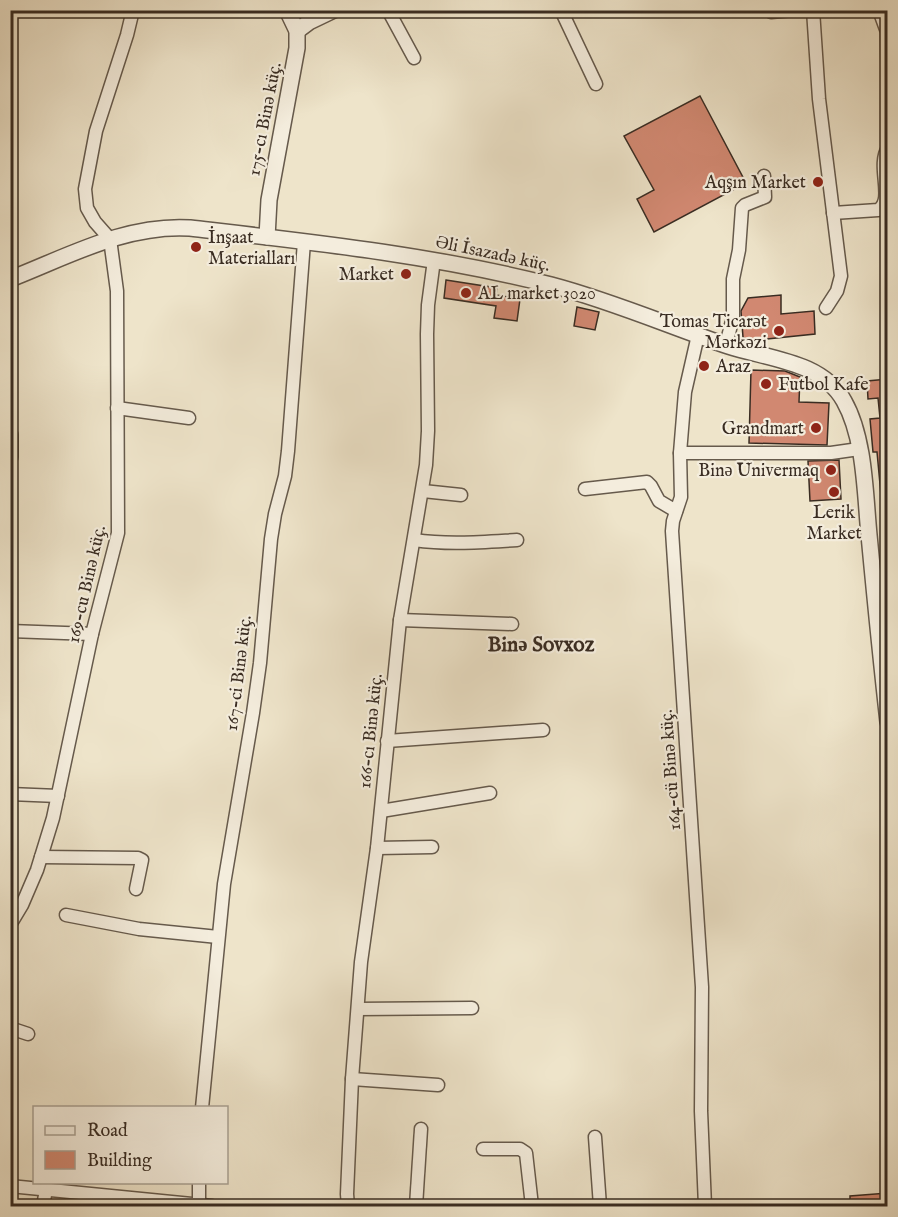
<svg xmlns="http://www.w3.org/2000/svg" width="898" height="1217" viewBox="0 0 898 1217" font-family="'IM FELL English',serif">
<rect width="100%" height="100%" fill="#eee4ca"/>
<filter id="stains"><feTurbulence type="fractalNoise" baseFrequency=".00333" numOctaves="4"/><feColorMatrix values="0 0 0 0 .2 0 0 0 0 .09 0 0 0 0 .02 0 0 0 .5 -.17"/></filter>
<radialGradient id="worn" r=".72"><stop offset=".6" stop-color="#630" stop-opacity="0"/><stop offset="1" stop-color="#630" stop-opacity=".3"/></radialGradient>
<g fill="#d18871" stroke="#392c22" stroke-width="1.5">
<path d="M 700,96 L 746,183 L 654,232 L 637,199 L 654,190 L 624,136 Z"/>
<path d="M 446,280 L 497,288 L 496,295 L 520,299 L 517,321 L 494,318 L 496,306 L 444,298 Z"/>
<path d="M 781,295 L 781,314 L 814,311 L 815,334 L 748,341 L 743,337 L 741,311 L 748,298 Z"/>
<path d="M 577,307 L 599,312 L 595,330 L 574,326 Z"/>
<path d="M 751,370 L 785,371 L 800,377 L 799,402 L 829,403 L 827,445 L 749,443 Z"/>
<path d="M 888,379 L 888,422 L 885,422 L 888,494 L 881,495 L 877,452 L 873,452 L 870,419 L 880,418 L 878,398 L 868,399 L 867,381 Z"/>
<path d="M 839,460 L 841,499 L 810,501 L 808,461 Z"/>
<path d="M 888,1193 L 888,1206 L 850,1206 L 850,1196 Z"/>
</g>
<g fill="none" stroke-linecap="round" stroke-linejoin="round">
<g stroke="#665a4c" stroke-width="15">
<g id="minor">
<path d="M 388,10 L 414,58"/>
<path d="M 561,10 L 596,84"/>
<path d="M 813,10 L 819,99 L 841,276 L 837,291 L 826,308"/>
<path d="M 879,10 L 887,32 L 888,96"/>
<path d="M 771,12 L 793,10"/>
<path d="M 833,213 L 878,210 C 895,200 876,166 888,148"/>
<path d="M 698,335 L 685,392 L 680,453 L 681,497 L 673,521 L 672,531 L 702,987 L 701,1111 L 705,1206"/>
<path d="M 726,345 L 733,317 L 733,279 L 739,250 L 742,208 L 745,205 L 765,197 L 764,176"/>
<path d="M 117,408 L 189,418"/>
<path d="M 680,453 L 831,453 L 859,449"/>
<path d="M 585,489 L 647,482 L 651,486 L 659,501 L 676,511"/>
<path d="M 423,491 L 461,495"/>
<path d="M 414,540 C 449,545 483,542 517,540"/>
<path d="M 400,620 L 512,624"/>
<path d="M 10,631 L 92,634"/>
<path d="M 387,741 L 543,730"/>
<path d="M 10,794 L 58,796"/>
<path d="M 381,811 L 490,793"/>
<path d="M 377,848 L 432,847"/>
<path d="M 41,857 L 138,858 L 142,860 L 136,889"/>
<path d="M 66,915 L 139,929 L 218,937"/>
<path d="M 10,925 L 22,905 L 37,870 L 53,818 L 92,634 L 118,533 L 117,291 L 110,239 L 95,222 L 87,208 L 85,189 L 96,131 L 127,35 L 133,10"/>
<path d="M 358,1009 L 472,1008"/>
<path d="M 10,1028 L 28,1034"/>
<path d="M 352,1079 L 438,1085"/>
<path d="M 202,1108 L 224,884 L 253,713 L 260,663 L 271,539 L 275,514 L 285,476 L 288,451 L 304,242"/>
<path d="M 595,1137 L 600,1206"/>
<path d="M 483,1149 L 520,1149 L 526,1153 L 532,1206"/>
<path d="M 10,1186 L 212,1206"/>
<path d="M 43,1206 L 46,1190"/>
<path d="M 199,1206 L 199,1182"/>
<path d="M 348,1206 L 347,1194 L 352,1079 L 361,962 L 377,848 L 400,620 L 426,465 L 428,431 L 427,334 L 428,305 L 434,260"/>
<path d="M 416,1206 L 421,1129"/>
</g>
</g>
<g stroke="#665a4c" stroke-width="18">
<g id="tertiary">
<path d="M 297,31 L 309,22 L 334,10"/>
<path d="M 267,237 L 269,200 L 297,48 L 297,31 L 287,10"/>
<path d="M 10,279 C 69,256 126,224 190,228 C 311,242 433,255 551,285 C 612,301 669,326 728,346 C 768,359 822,361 844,401 C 865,438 865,494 869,535 C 875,598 881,660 888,722"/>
<path d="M 10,435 L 10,457"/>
</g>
</g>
<use href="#minor" stroke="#f4eddd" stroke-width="12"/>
<use href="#tertiary" stroke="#f4eddd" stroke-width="15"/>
</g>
<g fill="#8f2418" stroke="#f4eddd" stroke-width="2">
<circle cx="818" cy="182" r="6"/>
<circle cx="196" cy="247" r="6"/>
<circle cx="406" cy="274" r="6"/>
<circle cx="466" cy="293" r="6"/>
<circle cx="779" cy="331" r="6"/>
<circle cx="704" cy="366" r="6"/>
<circle cx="766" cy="384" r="6"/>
<circle cx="816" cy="428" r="6"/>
<circle cx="831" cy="470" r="6"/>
<circle cx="834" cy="492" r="6"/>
</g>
<g text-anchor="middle" stroke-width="4.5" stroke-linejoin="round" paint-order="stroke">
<g font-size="18" fill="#392c22" stroke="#f4eddd">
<text transform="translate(264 119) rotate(-79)" y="6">175-cı Binə küç.</text>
<text transform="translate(493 253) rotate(12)" y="6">Əli İsazadə küç.</text>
<text transform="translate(86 584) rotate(-77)" y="6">169-cu Binə küç.</text>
<text transform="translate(238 673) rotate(-83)" y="6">167-ci Binə küç.</text>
<text transform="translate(370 731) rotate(-84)" y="6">166-cı Binə küç.</text>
<text transform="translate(670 770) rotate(-94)" y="6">164-cü Binə küç.</text>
</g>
<g font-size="18" fill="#392c22" stroke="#f4eddd" text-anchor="end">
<text x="806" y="188">Aqşın Market</text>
<text x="208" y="243" text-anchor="start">İnşaat<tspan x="208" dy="21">Materialları</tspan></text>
<text x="394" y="280">Market</text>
<text x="478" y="299" text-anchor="start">AL market 3020</text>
<text x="767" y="327">Tomas Ticarət<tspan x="767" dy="21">Mərkəzi</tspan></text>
<text x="716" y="372" text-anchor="start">Araz</text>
<text x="778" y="390" text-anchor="start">Futbol Kafe</text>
<text x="804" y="434">Grandmart</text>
<text x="819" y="476">Binə Univermaq</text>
<text x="834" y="518" text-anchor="middle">Lerik<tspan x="834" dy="21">Market</tspan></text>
</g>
<g font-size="21" font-weight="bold" fill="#392c22" stroke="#f4eddd">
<text x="541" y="651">Binə Sovxoz</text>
</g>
</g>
<rect width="898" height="1217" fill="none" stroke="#eee4ca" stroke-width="36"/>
<rect x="12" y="12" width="874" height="1193" fill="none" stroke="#392c22" stroke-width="3"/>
<rect x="18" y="18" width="862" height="1181" fill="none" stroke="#392c22" stroke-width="1.5"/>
<rect x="33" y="1106" width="195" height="78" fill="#f4eddd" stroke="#a9a092" stroke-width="1.5"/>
<rect x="45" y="1126" width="30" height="9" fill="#f4eddd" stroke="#a9a092" stroke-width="1.5"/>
<text x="87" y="1136" font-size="18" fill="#392c22">Road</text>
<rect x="45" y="1151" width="30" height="18" fill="#d18871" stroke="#a9a092" stroke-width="1.5"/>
<text x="87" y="1166" font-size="18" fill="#392c22">Building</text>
<rect width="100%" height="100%" filter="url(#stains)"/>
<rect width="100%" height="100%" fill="url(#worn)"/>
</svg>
